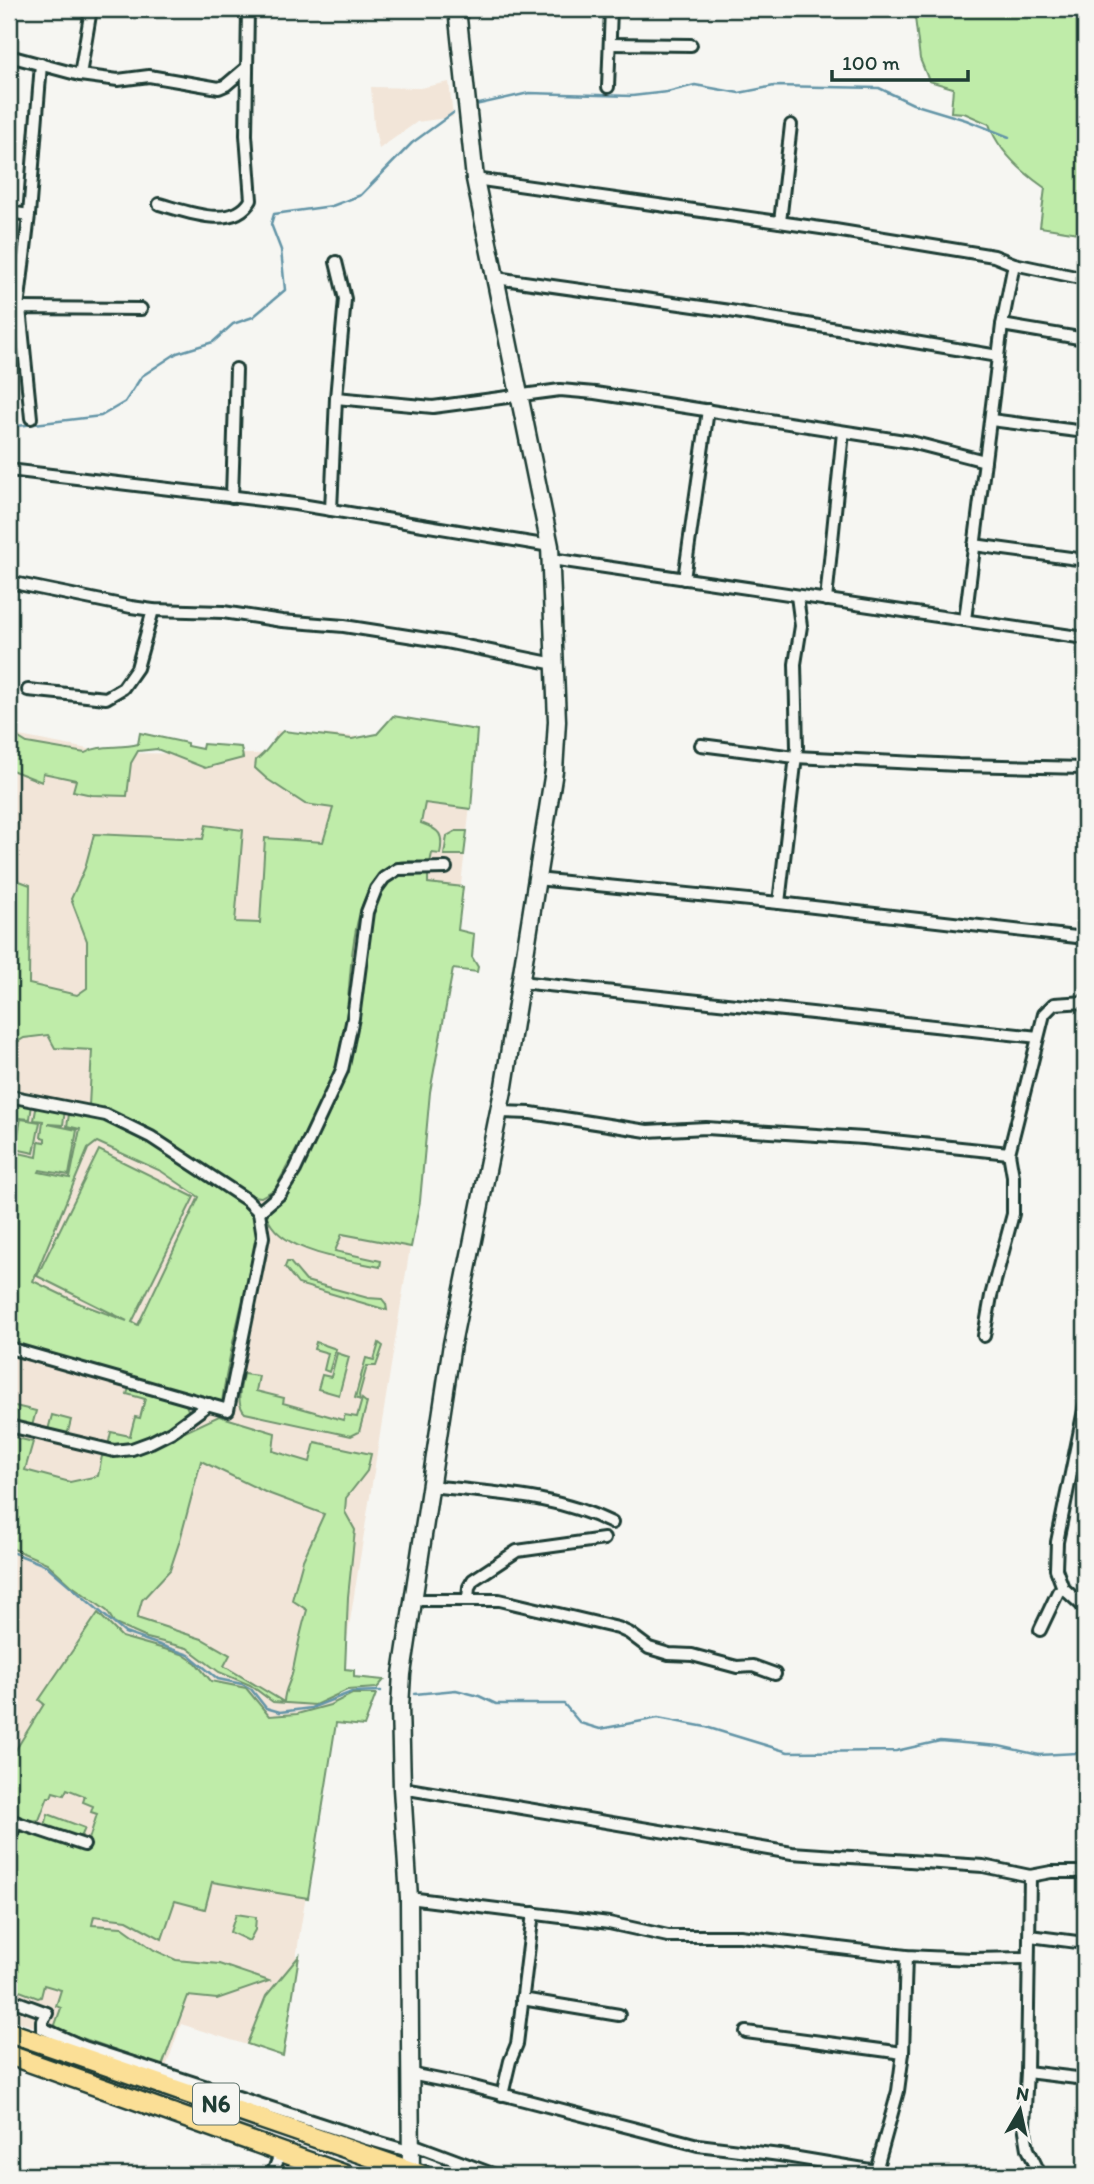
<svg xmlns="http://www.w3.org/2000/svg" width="1094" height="2184" viewBox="0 0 1094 2184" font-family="Itim,sans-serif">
<rect width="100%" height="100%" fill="#f6f6f2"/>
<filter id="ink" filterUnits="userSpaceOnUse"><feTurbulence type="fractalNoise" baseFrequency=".0143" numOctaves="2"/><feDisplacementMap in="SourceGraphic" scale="14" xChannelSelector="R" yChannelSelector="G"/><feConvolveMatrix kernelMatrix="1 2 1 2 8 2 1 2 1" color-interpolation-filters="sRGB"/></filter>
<g filter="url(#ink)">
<g fill="#f2e5d8">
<path d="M 449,82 L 453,117 L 417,122 L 379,149 L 374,125 L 371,87 L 420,88 Z"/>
<path d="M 276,731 L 477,745 L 451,972 L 429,1091 L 417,1204 L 299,1938 L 286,2034 L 281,2056 L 181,2024 L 164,2073 L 9,2018 L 9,734 L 109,753 L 273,754 Z"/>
</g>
<g fill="#bfeca9" stroke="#6f946e" stroke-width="2" fill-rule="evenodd">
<path d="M 914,9 L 1085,9 L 1085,234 L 1040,227 L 1045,188 C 1022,172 998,151 989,124 L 964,113 L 951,112 L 953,88 L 929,81 L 920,59 Z"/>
<path d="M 393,716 L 477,730 L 471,809 L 425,803 L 421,823 C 440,830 444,834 440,854 L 432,853 L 430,863 C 421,863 407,859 399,862 C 339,885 356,1003 340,1054 C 325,1102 298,1145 275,1189 L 261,1197 L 252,1196 L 135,1124 L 89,1106 L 92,1050 L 55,1048 L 48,1035 L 24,1038 L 9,1047 L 9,877 L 30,885 L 29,984 L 77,995 L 87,988 L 87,941 L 71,899 L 85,868 L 94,834 L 203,839 L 206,825 L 243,830 L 235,922 L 260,923 L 265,838 L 323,842 L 333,808 L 305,804 L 267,779 L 255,768 L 256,760 C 269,751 271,741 283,731 L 352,739 L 377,734 Z"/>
<path d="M 9,732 L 27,743 L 85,753 C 100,744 120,749 138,744 L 140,733 L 187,743 L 187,746 L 202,749 L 203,744 L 241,747 L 243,758 L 205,768 L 157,749 L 138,751 L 131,763 L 127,796 L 92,795 L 73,791 L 76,780 L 43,773 L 42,782 L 9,769 Z"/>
<path d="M 456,831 L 467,831 L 464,855 L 444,855 L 447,836 Z"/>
<path d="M 401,872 L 428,872 L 428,883 L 463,887 L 458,930 L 474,934 L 472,957 L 478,967 L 477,972 L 453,969 L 430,1092 L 420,1201 L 411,1247 L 342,1234 L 335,1251 L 381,1261 L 380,1267 C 348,1260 278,1252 267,1216 L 344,1070 L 369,913 L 386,881 Z"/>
<path d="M 10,1101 L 32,1104 L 30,1119 L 20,1118 L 14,1152 L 37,1157 L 39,1141 L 45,1142 L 45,1138 L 41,1137 L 43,1121 L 34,1120 L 37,1104 L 65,1109 L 63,1125 L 48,1124 L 77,1130 L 69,1175 L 40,1170 L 39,1172 L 70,1178 L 80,1129 L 67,1126 L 70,1109 C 80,1111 92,1112 101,1117 C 131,1130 250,1194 257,1225 C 260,1239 252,1259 249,1272 C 240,1316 227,1359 222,1403 L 9,1344 ZM 97,1142 L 161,1171 L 199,1197 L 138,1325 L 132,1322 L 194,1197 L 99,1150 L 37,1276 L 127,1321 L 81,1304 L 33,1281 L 88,1149 Z"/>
<path d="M 21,1119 L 40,1122 L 34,1153 L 15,1149 Z"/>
<path d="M 287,1262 L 290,1262 L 306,1281 L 368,1298 L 382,1299 L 386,1304 L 387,1310 L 298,1284 L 285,1267 Z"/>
<path d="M 316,1342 L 336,1349 L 329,1372 L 324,1370 L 328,1353 L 314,1349 Z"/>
<path d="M 379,1343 L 383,1346 L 376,1366 L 367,1366 L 359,1395 L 360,1400 L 355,1398 L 366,1358 L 374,1360 Z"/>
<path d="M 337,1353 L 349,1357 L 339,1395 L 318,1389 L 322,1375 L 331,1377 Z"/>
<path d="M 243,1374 L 259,1376 L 256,1391 L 284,1398 L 283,1403 L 343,1420 L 345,1415 L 357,1417 L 362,1399 L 367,1403 L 359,1432 L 351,1436 L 245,1413 C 235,1403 241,1387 243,1374 Z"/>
<path d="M 129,1388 L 179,1401 L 186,1405 L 189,1412 L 187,1416 C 163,1430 136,1449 108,1446 L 111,1432 L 130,1436 L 135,1417 L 140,1418 L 145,1399 L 127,1394 Z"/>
<path d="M 11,1405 L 36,1411 L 32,1426 L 9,1421 Z"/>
<path d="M 52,1415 L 71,1420 L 67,1436 L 48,1430 Z"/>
<path d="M 219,1416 L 275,1433 L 273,1451 L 310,1462 L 315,1442 L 371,1454 L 367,1471 L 346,1498 L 345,1512 L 355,1530 L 348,1597 L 345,1669 L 354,1670 L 354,1677 L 384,1680 L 377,1688 L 347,1690 L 315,1705 L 273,1702 L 250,1685 L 219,1672 L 187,1648 L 147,1638 L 115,1624 L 107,1611 L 71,1585 L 47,1563 L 9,1547 L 9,1431 L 9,1436 L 33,1442 L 25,1470 L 70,1482 L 98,1476 L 102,1456 L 138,1454 ZM 201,1461 L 265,1492 L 324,1514 L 303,1560 L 292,1600 L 307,1610 C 301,1630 297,1649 293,1670 C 291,1682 284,1689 284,1702 L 224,1666 L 230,1655 L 202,1639 L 137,1618 L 142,1600 L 170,1570 L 180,1540 Z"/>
<path d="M 98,1613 L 122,1637 L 182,1654 L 196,1663 L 211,1681 L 246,1688 L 269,1716 L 297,1714 L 330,1705 L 352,1694 L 376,1694 L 364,1726 L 336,1723 L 308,1898 L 212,1882 L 205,1909 L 175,1901 L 162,1939 L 127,1920 L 94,1916 L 92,1925 L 122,1927 L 154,1950 L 176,1960 L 219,1964 L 269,1981 L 217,1999 L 188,1996 L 162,2066 L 59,2030 L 55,2025 L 61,2008 L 56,2006 L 61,1990 L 44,1985 L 41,1997 L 38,1998 L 9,1987 L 9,1864 L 22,1829 L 86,1849 L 97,1814 L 91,1812 L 93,1806 L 83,1802 L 85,1796 L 67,1789 L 64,1795 L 53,1792 L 51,1797 L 48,1797 L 39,1820 L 31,1821 L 9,1813 L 9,1749 L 15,1751 L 44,1704 L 39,1700 Z"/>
<path d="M 48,1814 L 85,1828 L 82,1835 L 78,1837 L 45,1826 Z"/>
<path d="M 236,1914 L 256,1917 L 255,1930 L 249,1941 L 230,1932 Z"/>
<path d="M 299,1956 L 283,2056 L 247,2044 L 266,1996 Z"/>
</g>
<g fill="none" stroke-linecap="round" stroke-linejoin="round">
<g stroke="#6495a7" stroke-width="2.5">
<path d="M 475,105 L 529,93 L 632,96 L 667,92 L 695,85 L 739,93 L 774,86 L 879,88 L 913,104 L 966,120 L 1009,137"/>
<path d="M 9,427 L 101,416 L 125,402 L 142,376 L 177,353 L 213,342 L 233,324 L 253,317 L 285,290 L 281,250 L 271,224 L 274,214 L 332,206 L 361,195 L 412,143 L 453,113"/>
<path d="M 9,1551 L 47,1566 L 125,1633 L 189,1655 L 218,1679 L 242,1684 L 251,1689 L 266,1708 L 280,1712 L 311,1708 L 352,1692 L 381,1691"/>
<path d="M 415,1694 L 456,1690 L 479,1696 L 496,1704 L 564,1704 L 580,1723 L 600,1729 L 658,1718 L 706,1727 L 788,1752 L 896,1751 L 940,1741 L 999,1746 L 1039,1755 L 1077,1753 L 1085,1750"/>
</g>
<g stroke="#1f3d34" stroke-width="16">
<g id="street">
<path d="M 610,44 L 691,45"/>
<path d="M 9,56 L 80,75 L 118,80 L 149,76 L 219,88 L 226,85 L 246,68"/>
<path d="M 80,75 L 91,9"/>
<path d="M 608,87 L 611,9"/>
<path d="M 475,179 L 835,230 L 994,256 L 1014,264 L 1085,279"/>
<path d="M 159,204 C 185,211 233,231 251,200 L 246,135 L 248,9"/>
<path d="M 9,212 L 29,215"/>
<path d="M 780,222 L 791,125"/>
<path d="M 496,278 L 730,311 L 998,356"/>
<path d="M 18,308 L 29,215 L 41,64"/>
<path d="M 20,308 L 31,418"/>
<path d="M 9,311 L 18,308 L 141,309"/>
<path d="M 1002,325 L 1085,339"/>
<path d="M 336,398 L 433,407 L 560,390 L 595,393 L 911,442 L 985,461"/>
<path d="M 991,420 L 1085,432"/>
<path d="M 9,470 L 295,504 L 550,546"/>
<path d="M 232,497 L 236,369"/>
<path d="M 331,510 L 336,398 L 345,299 L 336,262"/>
<path d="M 974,545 L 1085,560"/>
<path d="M 551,559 L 1085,638"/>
<path d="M 684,579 L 708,410"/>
<path d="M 9,582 L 131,607 L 153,610 L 223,612 L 282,621 L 344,626 L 446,642 L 555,664"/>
<path d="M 826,600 L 843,432"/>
<path d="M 965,620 L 1002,325 L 1014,264"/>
<path d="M 28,690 L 106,698 L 123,688 L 137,668 L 153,610"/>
<path d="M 701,745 L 795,757 L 958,765 L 1085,768"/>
<path d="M 536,879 L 779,903 L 1085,938"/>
<path d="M 779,903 L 797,747 L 795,664 L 801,626 L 797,596"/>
<path d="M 520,982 L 1038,1037"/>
<path d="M 9,1096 L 106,1115 L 151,1137 L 247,1200 L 259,1212 L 280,1194 L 295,1170 L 342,1070 L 353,1018 L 367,912 L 376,889 L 384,878 L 398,869 L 446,868"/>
<path d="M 499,1112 L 531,1113 L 647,1131 L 706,1128 L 864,1138 L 1009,1153 L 1044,1014 L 1054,1004 L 1085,1002"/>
<path d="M 984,1336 L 991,1296 L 1013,1214 L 1013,1176 L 1009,1153"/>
<path d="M 9,1348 L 228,1410 L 263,1237 L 259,1212"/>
<path d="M 1085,1405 L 1057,1542 L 1056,1569 L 1063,1588 L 1085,1608"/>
<path d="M 9,1426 L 114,1451 L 132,1449 L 151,1442 L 171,1432 L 209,1404"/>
<path d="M 431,1486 C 492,1493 557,1495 612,1523"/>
<path d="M 468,1599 L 469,1587 L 473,1580 L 517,1551 L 604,1539"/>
<path d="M 413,1600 L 499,1600 L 618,1628 L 629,1633 L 649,1648 L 669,1654 L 692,1655 L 737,1667 L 753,1666 L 775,1674"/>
<path d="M 1040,1630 L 1058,1592 L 1063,1588"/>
<path d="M 402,1788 L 792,1853 L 983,1866 L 1030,1876 L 1051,1872 L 1085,1872"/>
<path d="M 9,1820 L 84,1845"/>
<path d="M 9,1843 L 16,1822"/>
<path d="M 1030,1876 L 1027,2072 L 1024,2125 L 1028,2149 L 1037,2168"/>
<path d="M 409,1898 L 609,1923 L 668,1936 L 740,1936 L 906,1956 L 972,1959 L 1028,1958"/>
<path d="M 1030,1936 L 1085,1943"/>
<path d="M 9,1999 L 47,2013 L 42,2021 L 42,2028 L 84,2047 L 367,2139 L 412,2152"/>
<path d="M 522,1999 L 619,2015"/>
<path d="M 746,2032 L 903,2053"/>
<path d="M 1027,2072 L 1085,2079"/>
<path d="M 410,2074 L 470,2086 L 698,2145 L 780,2155 L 876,2171 L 884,2175"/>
<path d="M 502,2095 L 510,2061 L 517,2044 L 533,1913"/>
<path d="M 412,2144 L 495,2175"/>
<path d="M 876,2171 L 898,2091 L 903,2053 L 906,1956"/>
<path d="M 272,2175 L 281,2152"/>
</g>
</g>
<g stroke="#1f3d34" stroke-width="21">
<path id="secondary" d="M 411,2175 L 409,1898 L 402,1788 L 400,1706 L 402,1674 L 452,1344 L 504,1086 L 554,771 L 557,721 L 550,546 L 475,179 L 457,9"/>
</g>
<g stroke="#1f3d34" stroke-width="23">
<g id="primary">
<path d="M 9,2032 L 423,2175"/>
<path d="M 9,2055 L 346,2175"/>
</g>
</g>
<use href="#street" stroke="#f6f6f2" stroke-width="10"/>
<use href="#secondary" stroke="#f6f6f2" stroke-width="16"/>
<use href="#primary" stroke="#fbdf96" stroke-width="18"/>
</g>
</g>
<g text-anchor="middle" stroke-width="5" stroke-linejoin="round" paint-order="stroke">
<rect fill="#f6f6f2" stroke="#60746d" stroke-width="2" x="193" y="2083.5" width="46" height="41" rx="5"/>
<g font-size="24" font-weight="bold" fill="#1f3d34">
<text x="216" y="2112">N6</text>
</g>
</g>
<rect width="1094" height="2184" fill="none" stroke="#f6f6f2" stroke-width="35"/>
<rect x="18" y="18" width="1059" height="2149" fill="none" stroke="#1f3d34" stroke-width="2.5" filter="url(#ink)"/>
<g transform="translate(1020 2110) rotate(9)" stroke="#f6f6f2" stroke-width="5" paint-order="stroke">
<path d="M0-5L12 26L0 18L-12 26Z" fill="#1f3d34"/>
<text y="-10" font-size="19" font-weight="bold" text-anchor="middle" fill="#1f3d34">N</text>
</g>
<path d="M832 70v10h136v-10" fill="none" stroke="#1f3d34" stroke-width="3.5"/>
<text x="842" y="70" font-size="21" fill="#1f3d34" stroke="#f6f6f2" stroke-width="5" paint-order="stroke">100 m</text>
</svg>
